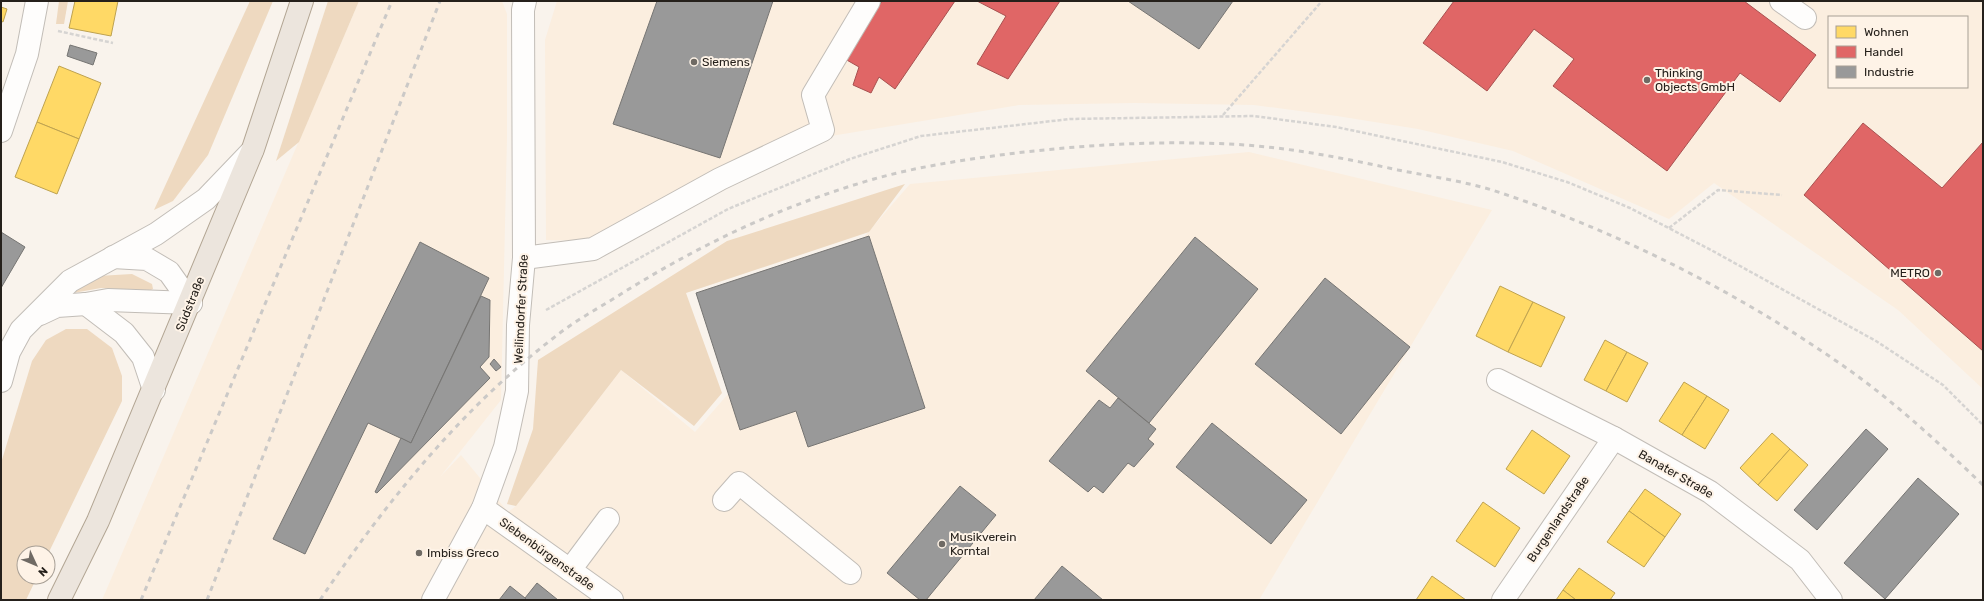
<svg xmlns="http://www.w3.org/2000/svg" width="1984" height="601" viewBox="0 0 1984 601" font-family="Rubik,sans-serif">
<rect width="100%" height="100%" fill="#f9f3ec"/>
<g fill="#fbeedf" fill-rule="evenodd">
<path d="M 359,1 L 502,1 L 507,14 L 507,138 L 501,400 L 440,477 L 461,455 L 508,512 L 516,506 L 621,370 L 695,432 L 910,184 L 1249,152 L 1492,210 L 1259,600 L 102,600 Z"/>
<path d="M 557,1 L 1983,1 L 1983,389 L 1898,310 L 1714,183 L 1669,219 L 1513,151 L 1418,129 L 1337,116 L 1254,105 L 1135,103 L 1019,105 L 831,136 L 589,241 L 546,240 L 545,40 ZM 1829,17 L 1967,17 L 1967,87 L 1829,87 Z"/>
</g>
<g fill="#eed9c0">
<path d="M 59,1 L 68,1 L 64,24 L 56,24 Z"/>
<path d="M 250,1 L 273,1 L 208,155 L 173,201 L 154,210 Z"/>
<path d="M 328,1 L 359,1 L 299,142 L 276,161 Z"/>
<path d="M 905,184 L 869,232 L 686,293 L 722,393 L 694,426 L 621,370 L 516,506 L 507,504 L 533,429 L 538,360 L 727,241 Z"/>
<path d="M 132,274 L 152,284 L 153,289 L 149,291 L 101,288 L 73,293 L 71,291 L 98,276 Z"/>
<path d="M 66,329 L 87,329 L 112,348 L 122,376 L 122,401 L 48,554 L 24,553 L 24,577 L 37,577 L 26,600 L 1,600 L 1,463 L 32,361 L 46,340 Z"/>
</g>
<g fill="#ffd966" stroke="#bea250">
<path d="M 75,1 L 118,1 L 111,36 L 69,28 Z"/>
<path d="M 1,7 L 7,9 L 3,22 L 1,21 Z"/>
<path d="M 59,66 L 101,83 L 79,139 L 37,122 Z"/>
<path d="M 37,122 L 79,139 L 57,194 L 15,177 Z"/>
<path d="M 1500,286 L 1533,302 L 1508,352 L 1476,336 Z"/>
<path d="M 1533,302 L 1565,317 L 1541,367 L 1508,352 Z"/>
<path d="M 1605,340 L 1627,352 L 1606,391 L 1584,380 Z"/>
<path d="M 1627,352 L 1648,363 L 1627,402 L 1606,391 Z"/>
<path d="M 1684,382 L 1707,396 L 1682,435 L 1659,421 Z"/>
<path d="M 1707,396 L 1729,410 L 1705,449 L 1682,435 Z"/>
<path d="M 1532,430 L 1570,456 L 1544,494 L 1506,469 Z"/>
<path d="M 1772,433 L 1790,449 L 1758,485 L 1740,468 Z"/>
<path d="M 1790,449 L 1808,465 L 1777,501 L 1758,485 Z"/>
<path d="M 1645,489 L 1681,514 L 1665,537 L 1629,511 Z"/>
<path d="M 1483,502 L 1520,528 L 1495,567 L 1456,541 Z"/>
<path d="M 1629,511 L 1665,537 L 1644,567 L 1607,542 Z"/>
<path d="M 1579,568 L 1615,593 L 1610,600 L 1576,600 L 1563,590 Z"/>
<path d="M 1432,576 L 1466,600 L 1416,600 Z"/>
<path d="M 1563,590 L 1576,600 L 1556,600 Z"/>
</g>
<g fill="#e06666" stroke="#a85150">
<path d="M 882,1 L 955,1 L 895,89 L 879,77 L 871,93 L 853,85 L 859,67 L 845,59 Z"/>
<path d="M 977,1 L 1060,1 L 1008,79 L 977,64 L 1006,16 Z"/>
<path d="M 1454,1 L 1744,1 L 1816,55 L 1780,102 L 1740,73 L 1667,171 L 1553,86 L 1574,59 L 1534,29 L 1487,91 L 1423,43 Z"/>
<path d="M 1863,123 L 1942,188 L 1983,142 L 1983,351 L 1804,195 Z"/>
</g>
<g fill="#999" stroke="#767573">
<path d="M 657,1 L 773,1 L 720,158 L 613,124 Z"/>
<path d="M 1128,1 L 1233,1 L 1199,49 Z"/>
<path d="M 70,45 L 97,53 L 93,65 L 67,56 Z"/>
<path d="M 1,232 L 25,247 L 1,288 Z"/>
<path d="M 869,236 L 925,408 L 808,447 L 796,411 L 740,430 L 696,293 Z"/>
<path d="M 1195,237 L 1258,289 L 1149,423 L 1086,371 Z"/>
<path d="M 420,242 L 489,278 L 411,443 L 368,423 L 305,554 L 273,539 Z"/>
<path d="M 1325,278 L 1410,347 L 1341,434 L 1255,364 Z"/>
<path d="M 481,296 L 490,300 L 489,357 L 480,367 L 490,378 L 377,493 L 375,492 L 401,438 L 411,443 Z"/>
<path d="M 494,359 L 501,367 L 496,371 L 490,364 Z"/>
<path d="M 1118,398 L 1156,429 L 1148,439 L 1154,444 L 1134,467 L 1128,463 L 1103,493 L 1094,486 L 1088,492 L 1049,461 L 1099,400 L 1110,408 Z"/>
<path d="M 1212,423 L 1307,500 L 1271,544 L 1176,467 Z"/>
<path d="M 1866,429 L 1888,449 L 1817,530 L 1794,510 Z"/>
<path d="M 1918,478 L 1959,514 L 1885,599 L 1844,563 Z"/>
<path d="M 960,486 L 996,515 L 926,600 L 920,600 L 887,573 Z"/>
<path d="M 1062,566 L 1103,600 L 1034,600 Z"/>
<path d="M 537,583 L 558,600 L 527,600 L 525,598 Z"/>
<path d="M 510,586 L 525,598 L 527,600 L 499,600 Z"/>
</g>
<g fill="none" stroke-linecap="round" stroke-linejoin="round">
<g stroke="#c2bdb7" stroke-width="24">
<g id="minor">
<path d="M 1781,1 L 1805,18"/>
<path d="M 1,131 L 27,54 L 37,1"/>
<path d="M 113,257 L 147,259 L 169,272 L 191,303"/>
<path d="M 524,258 L 593,249 L 720,179 L 823,130 L 813,95 L 869,1"/>
<path d="M 86,304 L 124,333 L 143,357 L 154,390"/>
<path d="M 40,314 L 57,306 L 86,304 L 108,300 L 191,303"/>
<path d="M 1498,380 L 1614,438 L 1710,492 L 1800,560 L 1831,600"/>
<path d="M 1,381 L 9,352 L 21,330 L 70,281 L 156,234 L 206,199 L 252,151"/>
<path d="M 724,500 L 739,483 L 850,573"/>
<path d="M 483,508 L 612,600"/>
<path d="M 570,570 L 608,519"/>
<path d="M 433,600 L 483,508 L 505,447 L 517,391 L 518,325 L 524,258 L 523,10 L 525,1"/>
<path d="M 1503,600 L 1614,438"/>
</g>
</g>
<g stroke="#b2a593" stroke-width="24">
<path id="major" d="M 59,600 L 98,521 L 253,149 L 302,1"/>
</g>
<g stroke="#d6d4d2" stroke-width="2.5" stroke-dasharray="4 2" stroke-linecap="butt">
<path d="M 58,31 L 113,43"/>
<path d="M 1223,115 L 1322,1"/>
<path d="M 1669,228 L 1718,190 L 1782,195"/>
<path d="M 546,310 L 728,209 L 850,159 L 921,136 L 1070,119 L 1254,116 L 1336,127 L 1502,162 L 1567,182 L 1630,208 L 1711,250 L 1876,341 L 1943,385 L 1983,425"/>
</g>
<use href="#minor" stroke="#fefdfc" stroke-width="22"/>
<use href="#major" stroke="#ece5dd" stroke-width="22"/>
<g stroke="#cbc9c7" stroke-width="3" stroke-dasharray="5 5" stroke-linecap="butt">
<path d="M 141,600 L 392,1"/>
<path d="M 207,600 L 440,1"/>
<path d="M 320,600 C 387,501 461,409 556,336 C 576,320 599,308 621,294 C 701,244 783,205 874,179 C 920,166 969,159 1016,153 C 1092,144 1170,140 1246,145 C 1298,149 1348,159 1398,170 C 1429,176 1462,181 1492,190 C 1618,231 1744,295 1852,372 C 1899,406 1941,445 1983,485"/>
</g>
</g>
<g fill="#6f6a64" stroke="#fef3e7" stroke-width="1.5">
<circle cx="694" cy="62" r="4"/>
<circle cx="1647" cy="80" r="4"/>
<circle cx="1938" cy="273" r="4"/>
<circle cx="942" cy="544" r="4"/>
<circle cx="419" cy="553" r="4"/>
</g>
<g text-anchor="middle" stroke-width="4" stroke-linejoin="round" paint-order="stroke">
<g font-size="12" fill="#25201b" stroke="#fef3e7" text-anchor="start">
<text x="702" y="66">Siemens</text>
<text x="1655" y="77">Thinking<tspan x="1655" dy="14">Objects GmbH</tspan></text>
<text x="1930" y="277" text-anchor="end">METRO</text>
<text x="950" y="541">Musikverein<tspan x="950" dy="14">Korntal</tspan></text>
<text x="427" y="557">Imbiss Greco</text>
</g>
<g font-size="12" fill="#25201b" stroke="#fef3e7">
<text transform="translate(190 304) rotate(-68)" y="4">Südstraße</text>
<text transform="translate(521 309) rotate(-87)" y="4">Weilimdorfer Straße</text>
<text transform="translate(1676 474) rotate(30)" y="4">Banater Straße</text>
<text transform="translate(1558 519) rotate(-56)" y="4">Burgenlandstraße</text>
<text transform="translate(547 554) rotate(36)" y="4">Siebenbürgenstraße</text>
</g>
</g>
<rect width="1984" height="601" fill="none" stroke="#25201b" stroke-width="4"/>
<rect x="1828" y="16" width="140" height="72" fill="#fef3e7" stroke="#a79f95"/>
<rect x="1836" y="26" width="20" height="12" fill="#ffd966" stroke="#a79f95"/>
<text x="1864" y="36" font-size="12" fill="#25201b">Wohnen</text>
<rect x="1836" y="46" width="20" height="12" fill="#e06666" stroke="#a79f95"/>
<text x="1864" y="56" font-size="12" fill="#25201b">Handel</text>
<rect x="1836" y="66" width="20" height="12" fill="#999999" stroke="#a79f95"/>
<text x="1864" y="76" font-size="12" fill="#25201b">Industrie</text>
<g transform="translate(36 565) rotate(134)"><circle r="19" fill="#fef3e7" stroke="#a79f95"/>
<path d="M0-3L7 15L0 10L-7 15Z" fill="#6f6a64"/>
<text y="-6" font-size="11" font-weight="bold" text-anchor="middle" fill="#25201b">N</text>
</g>
</svg>
